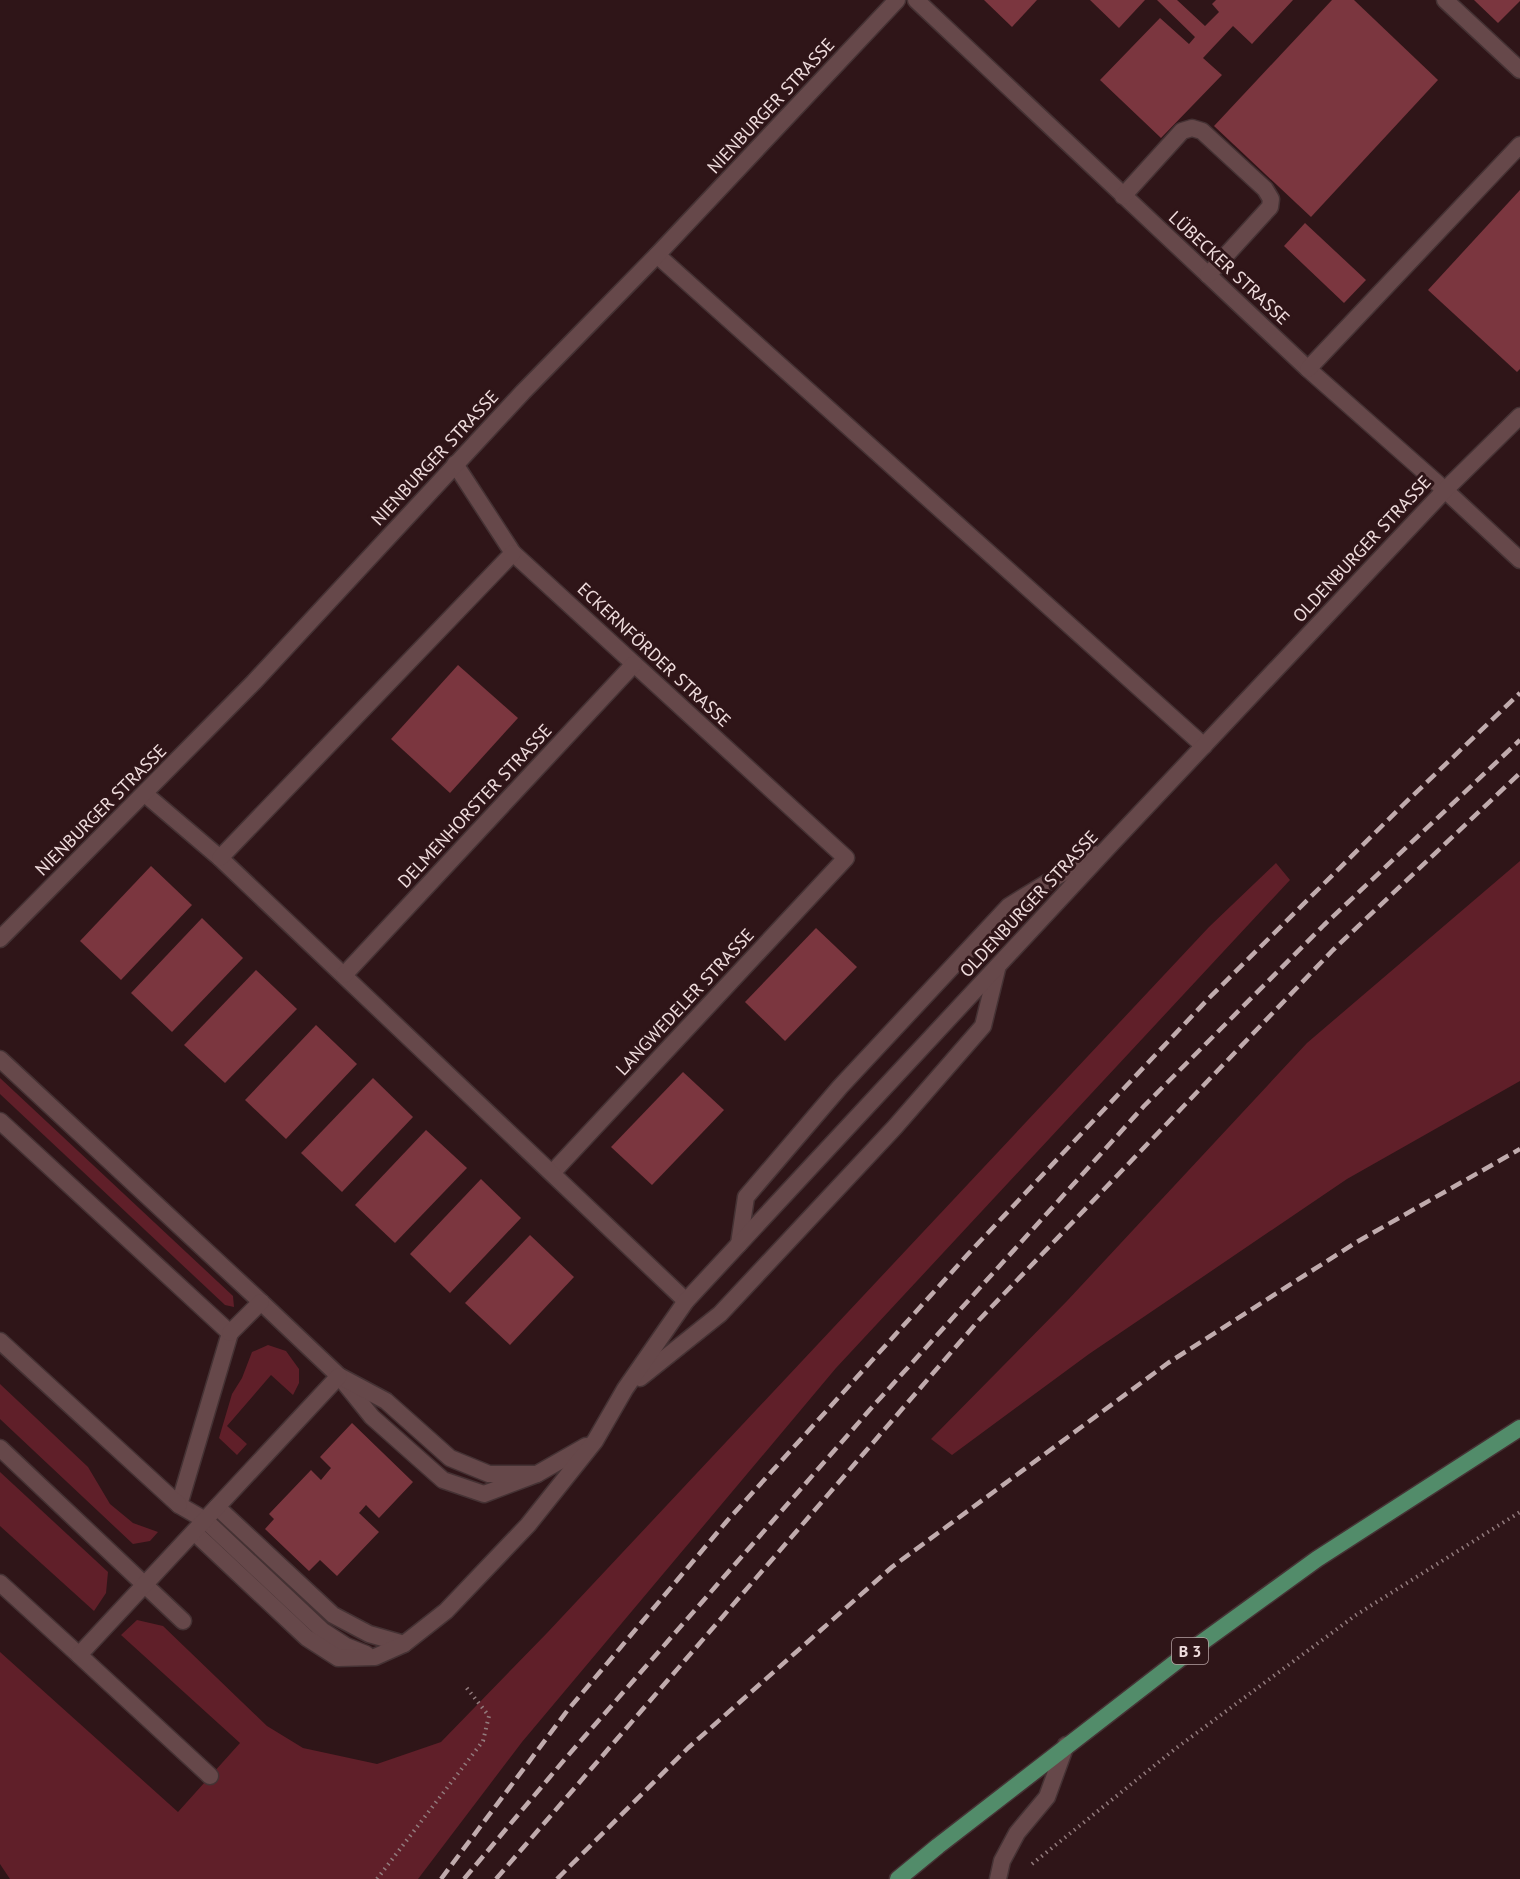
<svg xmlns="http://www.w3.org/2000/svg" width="1520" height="1879" viewBox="0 0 1520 1879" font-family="'PT Sans',sans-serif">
<rect width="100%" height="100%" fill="#2f1518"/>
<g fill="#601f29">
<path d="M 1520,861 L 1520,1081 L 1347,1179 L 1089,1354 L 952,1455 L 931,1439 L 1067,1301 L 1307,1043 Z"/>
<path d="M 1276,863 L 1290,880 L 836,1368 L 522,1742 L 418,1879 L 10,1879 L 0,1864 L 0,1652 L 178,1812 L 240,1743 L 121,1635 L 137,1620 L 163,1626 L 267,1726 L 303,1748 L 377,1764 L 441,1742 L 547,1633 L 1209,927 Z"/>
<path d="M 0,1078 L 233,1296 L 234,1307 L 225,1305 L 0,1094 Z"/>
<path d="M 268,1345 L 286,1351 L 299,1369 L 299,1383 L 293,1395 L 271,1375 L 227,1426 L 247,1444 L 237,1455 L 219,1438 L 232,1394 L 242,1378 L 252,1352 Z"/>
<path d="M 0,1384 L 88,1467 L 110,1504 L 133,1523 L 158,1532 L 150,1541 L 133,1544 L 0,1419 Z"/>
<path d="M 0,1472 L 108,1572 L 106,1593 L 94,1611 L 0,1526 Z"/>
</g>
<g fill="#7b363f">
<path d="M 984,0 L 1037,0 L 1012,27 Z"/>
<path d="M 1090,0 L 1145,0 L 1119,28 Z"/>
<path d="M 1157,0 L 1177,0 L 1205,26 L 1219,12 L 1212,4 L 1216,0 L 1293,0 L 1252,44 L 1233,26 L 1203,58 L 1222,75 L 1161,138 L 1100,80 L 1160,18 L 1189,44 L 1195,37 Z"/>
<path d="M 1332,0 L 1354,0 L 1438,80 L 1311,217 L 1214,126 Z"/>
<path d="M 1474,0 L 1520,0 L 1520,1 L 1498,23 Z"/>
<path d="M 1520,190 L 1520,369 L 1517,372 L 1428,290 Z"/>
<path d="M 1305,223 L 1366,280 L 1344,303 L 1284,246 Z"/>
<path d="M 458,665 L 518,718 L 450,793 L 391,739 Z"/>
<path d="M 151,866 L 192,905 L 121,980 L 80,941 Z"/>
<path d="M 202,918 L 243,958 L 172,1032 L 131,993 Z"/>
<path d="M 816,928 L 857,967 L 785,1041 L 745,1002 Z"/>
<path d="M 256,970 L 297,1009 L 225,1083 L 184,1045 Z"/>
<path d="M 316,1025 L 357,1064 L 286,1139 L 245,1100 Z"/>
<path d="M 683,1072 L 724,1110 L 652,1185 L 611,1147 Z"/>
<path d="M 373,1078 L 413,1117 L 342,1192 L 301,1153 Z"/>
<path d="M 426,1130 L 467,1168 L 395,1243 L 355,1205 Z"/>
<path d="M 481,1179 L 521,1218 L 450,1293 L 410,1254 Z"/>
<path d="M 530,1235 L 574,1277 L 510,1345 L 465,1303 Z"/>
<path d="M 352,1423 L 413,1482 L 379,1518 L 366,1505 L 359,1513 L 379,1532 L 337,1576 L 320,1560 L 309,1571 L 265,1529 L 274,1519 L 269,1514 L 311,1470 L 321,1480 L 331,1468 L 320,1457 Z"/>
</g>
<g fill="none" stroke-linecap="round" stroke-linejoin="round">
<g stroke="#453234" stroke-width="19">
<g id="service">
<path d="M 916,0 L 1308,369 L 1445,490 L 1520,560"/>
<path d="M 1445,0 L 1520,70"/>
<path d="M 1123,196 L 1182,131 L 1192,128 L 1202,131 L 1265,189 L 1271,199 L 1270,207 L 1208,275"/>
<path d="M 657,255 L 1204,746"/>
<path d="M 1308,369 L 1520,145"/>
<path d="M 455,464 L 513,553 L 846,858 L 552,1173"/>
<path d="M 145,794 L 220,858 L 686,1301"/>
<path d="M 220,858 L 513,553"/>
<path d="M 0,939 L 254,682 L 523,392 L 657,255 L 897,0"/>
<path d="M 344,975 L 634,664"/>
<path d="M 0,1059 L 261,1302 L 339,1376 L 372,1417 L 443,1480 L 484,1494 L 537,1474"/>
<path d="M 0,1121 L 230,1333 L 179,1505 L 205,1520 L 323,1631 L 346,1646 L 366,1654"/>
<path d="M 739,1244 L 746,1197 L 840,1087 L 1009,906 L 1094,854"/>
<path d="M 230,1333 L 261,1302"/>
<path d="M 0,1341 L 179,1505"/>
<path d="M 341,1377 L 386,1401 L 450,1458 L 489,1474 L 537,1474 L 586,1446"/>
<path d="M 640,1378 L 720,1314 L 895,1127 L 983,1026 L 997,969"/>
<path d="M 0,1448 L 183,1621"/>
<path d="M 217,1507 L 333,1615 L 369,1634 L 404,1644"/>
<path d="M 194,1532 L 307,1638 L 338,1658 L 375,1657 L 404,1644 L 446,1611 L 528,1525 L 595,1441 L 625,1389 L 686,1301 L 1113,842 L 1445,490 L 1520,416"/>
<path d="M 0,1583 L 79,1655"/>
<path d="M 210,1776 L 79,1655 L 339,1376"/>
</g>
</g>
<g stroke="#453234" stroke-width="19">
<path id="secondary" d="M 998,1879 L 1002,1861 L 1017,1833 L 1047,1797 L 1066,1745"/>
</g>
<g stroke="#453234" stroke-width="19">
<path id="primary" d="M 898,1879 L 938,1846 L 1190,1651 L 1317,1559 L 1520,1428"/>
</g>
<g stroke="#927b7d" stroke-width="4" stroke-dasharray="1.5 4.5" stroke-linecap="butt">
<path d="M 1032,1864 L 1175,1749 L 1356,1615 L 1520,1512"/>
<path d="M 377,1879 L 483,1741 L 489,1716 L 466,1687"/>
</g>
<use href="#service" stroke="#66484a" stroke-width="16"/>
<use href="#secondary" stroke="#66484a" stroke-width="16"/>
<use href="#primary" stroke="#528c6a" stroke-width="16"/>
<g stroke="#c0abad" stroke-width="4.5" stroke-dasharray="12 6" stroke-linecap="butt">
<path d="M 441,1879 L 567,1711 L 727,1521 L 969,1253 L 1208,999 L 1403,805 L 1520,693"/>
<path d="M 464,1879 L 565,1759 L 874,1405 L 1144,1106 L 1324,925 L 1520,740"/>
<path d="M 496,1879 L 979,1320 L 1333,950 L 1520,773"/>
<path d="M 557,1879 L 688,1748 L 892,1567 L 1168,1363 L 1355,1243 L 1520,1149"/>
</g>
</g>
<g text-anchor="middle" stroke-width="6" stroke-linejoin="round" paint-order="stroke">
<rect fill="#2f1518" stroke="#b6a1a3" stroke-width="1.5" x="1172" y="1638" width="36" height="26" rx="4.5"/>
<g font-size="16" font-weight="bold" fill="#f0ddde">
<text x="1190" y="1657">B 3</text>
</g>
<g font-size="18" fill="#f0ddde" stroke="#2f1518">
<text transform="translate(771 106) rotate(-47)" y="6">NIENBURGER STRASSE</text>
<text transform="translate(1229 268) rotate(43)" y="6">LÜBECKER STRASSE</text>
<text transform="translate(435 458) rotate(-47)" y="6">NIENBURGER STRASSE</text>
<text transform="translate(1362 549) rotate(-47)" y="6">OLDENBURGER STRASSE</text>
<text transform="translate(654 655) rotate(43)" y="6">ECKERNFÖRDER STRASSE</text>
<text transform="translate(475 806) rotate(-47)" y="6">DELMENHORSTER STRASSE</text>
<text transform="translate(101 810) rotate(-45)" y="6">NIENBURGER STRASSE</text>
<text transform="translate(1029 904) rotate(-47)" y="6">OLDENBURGER STRASSE</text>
<text transform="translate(685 1002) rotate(-47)" y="6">LANGWEDELER STRASSE</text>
</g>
</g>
</svg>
